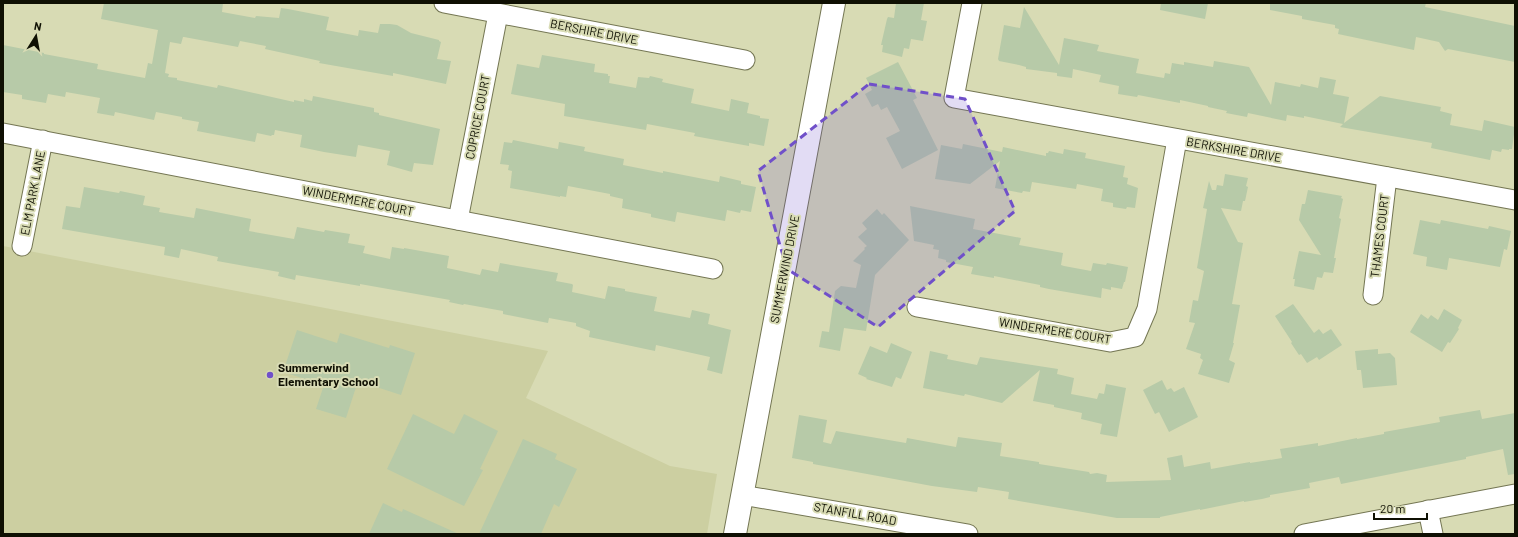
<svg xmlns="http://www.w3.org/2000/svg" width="1518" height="537" viewBox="0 0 1518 537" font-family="Barlow,sans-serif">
<rect width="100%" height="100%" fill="#d8dbb4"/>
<path fill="#cccfa1" d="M 3,246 L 548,351 L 526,398 L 670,466 L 717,474 L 707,534 L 3,534 Z"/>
<g fill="#b7caa8">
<path d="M 104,3 L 223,3 L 222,12 L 255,18 L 256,16 L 279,18 L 281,8 L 288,9 L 329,17 L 326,30 L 358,36 L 359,30 L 378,33 L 380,24 L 390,24 L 397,25 L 411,33 L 439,40 L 439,41 L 441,42 L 437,59 L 451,61 L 446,84 L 393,73 L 393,76 L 319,63 L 320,61 L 265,49 L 266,46 L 240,41 L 238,47 L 184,37 L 183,37 L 181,44 L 170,42 L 165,73 L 169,74 L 168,77 L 177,78 L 177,80 L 217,88 L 218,85 L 294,102 L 294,100 L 304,102 L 304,99 L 312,101 L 313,96 L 374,108 L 374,112 L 379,113 L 379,115 L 440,129 L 433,165 L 414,163 L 412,172 L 387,165 L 390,151 L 358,145 L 356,157 L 324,152 L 300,147 L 302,135 L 275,130 L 274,135 L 272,135 L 271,136 L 257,133 L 255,142 L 197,131 L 199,122 L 182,119 L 182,117 L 156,112 L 154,120 L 115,112 L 114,116 L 97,113 L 100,98 L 66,92 L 65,97 L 48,94 L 46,103 L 22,99 L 22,95 L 3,92 L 3,45 L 44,53 L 44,54 L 98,64 L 97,69 L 145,78 L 148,63 L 152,64 L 158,30 L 101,19 Z"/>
<path d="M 896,3 L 924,3 L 921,20 L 927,21 L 923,41 L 911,39 L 909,49 L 904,48 L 902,57 L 882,52 L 883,45 L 881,45 L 887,19 L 888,17 L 894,18 Z"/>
<path d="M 1161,3 L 1208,3 L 1205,19 L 1160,10 Z"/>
<path d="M 1270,3 L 1426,3 L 1425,7 L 1515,26 L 1515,62 L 1448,49 L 1445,51 L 1439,42 L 1416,37 L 1414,50 L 1338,34 L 1339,29 L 1335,28 L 1335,25 L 1302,19 L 1302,16 L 1270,10 Z"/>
<path d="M 1024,7 L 1059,65 L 1064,38 L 1099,45 L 1097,51 L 1139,59 L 1136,73 L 1164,78 L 1165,73 L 1170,74 L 1172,63 L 1184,65 L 1184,62 L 1213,67 L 1214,61 L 1249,67 L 1271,105 L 1275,82 L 1300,87 L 1301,84 L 1318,88 L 1320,77 L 1336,80 L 1333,94 L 1349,97 L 1344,123 L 1380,96 L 1441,107 L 1440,111 L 1452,114 L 1450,125 L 1482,131 L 1484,120 L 1515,127 L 1512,149 L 1509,149 L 1509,150 L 1502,149 L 1501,152 L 1492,150 L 1490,160 L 1431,148 L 1432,143 L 1340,127 L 1343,124 L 1304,116 L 1304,118 L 1287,115 L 1286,121 L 1248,113 L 1247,117 L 1226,113 L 1227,111 L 1208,107 L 1208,106 L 1180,100 L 1180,103 L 1138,95 L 1137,97 L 1118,94 L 1119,86 L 1099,82 L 1101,75 L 1073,69 L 1072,78 L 1057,76 L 1057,73 L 1026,69 L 1026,67 L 1019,65 L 999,61 L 998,59 L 1004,25 L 1020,28 Z"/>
<path d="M 542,55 L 595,64 L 594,72 L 608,74 L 608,76 L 610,76 L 609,83 L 636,88 L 638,77 L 649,78 L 650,76 L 663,79 L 662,82 L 694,89 L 691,103 L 729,111 L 731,99 L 749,103 L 747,113 L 760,116 L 760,118 L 769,119 L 764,146 L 749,143 L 749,146 L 694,136 L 695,133 L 647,124 L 646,130 L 564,116 L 565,104 L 511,94 L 517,64 L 539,68 Z"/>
<path d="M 898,62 L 917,98 L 913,100 L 938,150 L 902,169 L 886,138 L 900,131 L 887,107 L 881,110 L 878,104 L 872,107 L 865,94 L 872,90 L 866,78 Z"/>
<path d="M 513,140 L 558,149 L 559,142 L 585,147 L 584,151 L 624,159 L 623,165 L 663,173 L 663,171 L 719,182 L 720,176 L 741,181 L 741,184 L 756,187 L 751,212 L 741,210 L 740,213 L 727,210 L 725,221 L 677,212 L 675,222 L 651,217 L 651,214 L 622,208 L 623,199 L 610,196 L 610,194 L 568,186 L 566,197 L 560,196 L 560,197 L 510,188 L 512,171 L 508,170 L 509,165 L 500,164 L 504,142 L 512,143 Z"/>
<path d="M 963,144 L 1002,152 L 1003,147 L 1046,156 L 1046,153 L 1048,153 L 1049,151 L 1063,154 L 1064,149 L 1086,153 L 1085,158 L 1125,166 L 1123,177 L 1128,178 L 1127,184 L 1138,188 L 1135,208 L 1127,207 L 1126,209 L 1113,207 L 1113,203 L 1101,201 L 1103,189 L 1077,184 L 1076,189 L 1032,182 L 1030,192 L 1023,191 L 1022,193 L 995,188 L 1000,161 L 970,184 L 935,179 L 941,145 L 962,149 Z"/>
<path d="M 1225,174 L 1248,178 L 1246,186 L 1248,187 L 1245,201 L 1243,201 L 1241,211 L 1221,208 L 1238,242 L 1243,243 L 1232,304 L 1240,305 L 1233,343 L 1234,343 L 1229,360 L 1235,363 L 1229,383 L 1198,374 L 1203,360 L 1200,358 L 1201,354 L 1186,349 L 1195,323 L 1189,322 L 1193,300 L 1198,301 L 1204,271 L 1197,268 L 1207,209 L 1203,208 L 1209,181 L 1212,190 L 1216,190 L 1217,185 L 1223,186 Z"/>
<path d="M 84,187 L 119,193 L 120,191 L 145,196 L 143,205 L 160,208 L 159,212 L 194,218 L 196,208 L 251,219 L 249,231 L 271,235 L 294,239 L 297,227 L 324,232 L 325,230 L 350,234 L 348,243 L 365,246 L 363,253 L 390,259 L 392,247 L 404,249 L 404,248 L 449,256 L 447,268 L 480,275 L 482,269 L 498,272 L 500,263 L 558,273 L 556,281 L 572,284 L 573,285 L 572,292 L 605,299 L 608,286 L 625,289 L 625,291 L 657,297 L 654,311 L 690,318 L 692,310 L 710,314 L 708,324 L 731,330 L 722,374 L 707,370 L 710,357 L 656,345 L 655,351 L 589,337 L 590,331 L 576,326 L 576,323 L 549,318 L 548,323 L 503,314 L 503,311 L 464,304 L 463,305 L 449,302 L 450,300 L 360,284 L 360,286 L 296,275 L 295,280 L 278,276 L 279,272 L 217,261 L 218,257 L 181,249 L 179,258 L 164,255 L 165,247 L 62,229 L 66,206 L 80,208 Z"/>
<path d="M 1308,190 L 1342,196 L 1341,198 L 1343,199 L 1339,218 L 1341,219 L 1334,258 L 1336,258 L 1333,273 L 1324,272 L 1322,278 L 1317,277 L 1314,290 L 1294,286 L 1295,279 L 1293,279 L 1299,251 L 1321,255 L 1299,220 L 1302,204 L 1305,204 Z"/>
<path d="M 910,206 L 975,219 L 973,229 L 1021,238 L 1019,245 L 1063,253 L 1061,265 L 1064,266 L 1091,271 L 1093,263 L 1106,265 L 1107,263 L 1128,267 L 1125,282 L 1124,282 L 1122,289 L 1111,287 L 1111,290 L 1102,288 L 1101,298 L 1049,289 L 1040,287 L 1040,285 L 994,276 L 994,278 L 971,274 L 973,267 L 946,262 L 946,260 L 938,258 L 939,250 L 933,249 L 934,245 L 914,241 Z"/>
<path d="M 877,209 L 882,215 L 884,213 L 909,240 L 875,275 L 866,331 L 844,328 L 840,351 L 819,347 L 822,331 L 829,332 L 835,291 L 841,286 L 856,288 L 861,265 L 853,261 L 865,249 L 864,248 L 867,246 L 858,237 L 867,229 L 862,223 Z"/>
<path d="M 1420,220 L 1440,224 L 1441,220 L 1488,229 L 1489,226 L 1511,231 L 1507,250 L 1504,249 L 1500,267 L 1449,258 L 1447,270 L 1426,266 L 1427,257 L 1413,254 Z"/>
<path d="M 1293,304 L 1314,333 L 1319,329 L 1323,334 L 1331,329 L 1342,345 L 1319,360 L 1317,357 L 1307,363 L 1301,354 L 1299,355 L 1291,343 L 1292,342 L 1275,316 Z"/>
<path d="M 1444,309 L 1462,320 L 1458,328 L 1459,329 L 1450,343 L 1448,342 L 1442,352 L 1410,332 L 1421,314 L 1428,319 L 1431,315 L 1438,320 Z"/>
<path d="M 297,330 L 337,343 L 340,333 L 389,348 L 390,345 L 415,353 L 401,395 L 358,381 L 346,418 L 316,409 L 324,385 L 283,372 Z"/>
<path d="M 891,343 L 912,352 L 901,379 L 896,377 L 892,387 L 866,379 L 867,378 L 858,374 L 870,346 L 887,353 Z"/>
<path d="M 1378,349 L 1378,354 L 1390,353 L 1395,358 L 1397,385 L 1363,388 L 1361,370 L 1357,370 L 1355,351 Z"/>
<path d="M 930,351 L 948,355 L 947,359 L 977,365 L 980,357 L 1058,369 L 1057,374 L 1074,378 L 1071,394 L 1097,399 L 1099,393 L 1104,394 L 1106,384 L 1126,388 L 1117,437 L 1100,434 L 1102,424 L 1081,419 L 1082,413 L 1054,407 L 1054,405 L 1033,401 L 1040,370 L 1002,403 L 965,394 L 964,396 L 923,388 Z"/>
<path d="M 1162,380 L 1167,390 L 1171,388 L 1174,392 L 1184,387 L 1198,417 L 1169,432 L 1159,412 L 1155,414 L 1143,390 Z"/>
<path d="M 1480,410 L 1482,419 L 1515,413 L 1515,474 L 1508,475 L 1503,449 L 1466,457 L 1466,459 L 1341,484 L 1339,477 L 1309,483 L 1310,488 L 1270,495 L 1270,497 L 1262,499 L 1244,502 L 1244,501 L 1200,510 L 1200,509 L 1160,517 L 1160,518 L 1117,518 L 1008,499 L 1009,492 L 978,487 L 977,492 L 932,486 L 813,464 L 813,462 L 792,458 L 799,415 L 827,420 L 823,442 L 831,444 L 836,431 L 906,443 L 907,438 L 956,447 L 958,437 L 1002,443 L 1000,456 L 1039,462 L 1039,464 L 1089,472 L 1090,474 L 1097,473 L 1107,475 L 1106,482 L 1171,480 L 1167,458 L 1182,455 L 1184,467 L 1210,462 L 1211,469 L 1250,462 L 1250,463 L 1282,458 L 1280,449 L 1318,443 L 1318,446 L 1357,438 L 1357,439 L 1384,434 L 1384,432 L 1440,422 L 1439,417 Z"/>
<path d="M 413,414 L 454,434 L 464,414 L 498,431 L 480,469 L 483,470 L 464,506 L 387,469 Z"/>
<path d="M 523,439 L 557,454 L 555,459 L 577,469 L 559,507 L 554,504 L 541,534 L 479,534 Z"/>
<path d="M 383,503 L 402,512 L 403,509 L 459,534 L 369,534 Z"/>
</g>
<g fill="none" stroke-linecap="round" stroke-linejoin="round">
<g stroke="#747653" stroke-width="21">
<g id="street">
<path d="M 444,3 L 745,60"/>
<path d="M 972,3 L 954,98 L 1515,200"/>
<path d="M 3,133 L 713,269"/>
<path d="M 458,220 L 498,14"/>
<path d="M 22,246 L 43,140"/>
<path d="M 1373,295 L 1387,177"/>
<path d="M 917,307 L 1110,342 L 1135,337 L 1147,309 L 1177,139"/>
<path d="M 742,495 L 968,534"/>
<path d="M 1428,510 L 1433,534"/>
<path d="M 1304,534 L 1515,494"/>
</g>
</g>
<g stroke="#747653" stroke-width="24">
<path id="secondary" d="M 735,534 L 834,3"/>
</g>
<use href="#street" stroke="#fff" stroke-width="19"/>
<use href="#secondary" stroke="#fff" stroke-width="22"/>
</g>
<path fill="#7050c9" fill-opacity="0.2" stroke="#7050c9" stroke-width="3" stroke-dasharray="8 5" stroke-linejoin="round" d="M 869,84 L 965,99 L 1015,211 L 878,327 L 787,269 L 758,171 Z"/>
<circle fill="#7050c9" stroke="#d8dbb4" stroke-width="1.5" cx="270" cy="375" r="4"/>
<g text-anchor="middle" stroke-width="4" stroke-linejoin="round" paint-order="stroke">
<g font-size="12" fill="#0f1003" stroke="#d8dbb4">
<text transform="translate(594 32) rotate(11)" y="4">BERSHIRE DRIVE</text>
<text transform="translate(478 117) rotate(-79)" y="4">COPRICE COURT</text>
<text transform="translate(1234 150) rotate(10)" y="4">BERKSHIRE DRIVE</text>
<text transform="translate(33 193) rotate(-79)" y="4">ELM PARK LANE</text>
<text transform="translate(358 201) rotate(11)" y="4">WINDERMERE COURT</text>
<text transform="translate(1380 236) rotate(-83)" y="4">THAMES COURT</text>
<text transform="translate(785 269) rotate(-79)" y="4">SUMMERWIND DRIVE</text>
<text transform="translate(1055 331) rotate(9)" y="4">WINDERMERE COURT</text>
<text transform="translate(855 514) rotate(10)" y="4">STANFILL ROAD</text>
</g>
<g font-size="12" font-weight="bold" fill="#0f1003" stroke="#d8dbb4" text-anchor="start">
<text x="278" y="372">Summerwind<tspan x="278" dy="14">Elementary School</tspan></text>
</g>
</g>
<rect width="1518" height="537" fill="none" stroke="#0f1003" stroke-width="8"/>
<g transform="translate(36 36) rotate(11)" stroke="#d8dbb4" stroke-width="3" paint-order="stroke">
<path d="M0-3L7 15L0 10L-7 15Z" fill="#0f1003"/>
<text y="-6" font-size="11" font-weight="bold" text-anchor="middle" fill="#0f1003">N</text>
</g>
<path d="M1374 513v6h53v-6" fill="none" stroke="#0f1003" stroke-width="2"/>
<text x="1380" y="513" font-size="12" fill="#0f1003" stroke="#d8dbb4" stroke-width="3" paint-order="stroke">20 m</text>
</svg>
